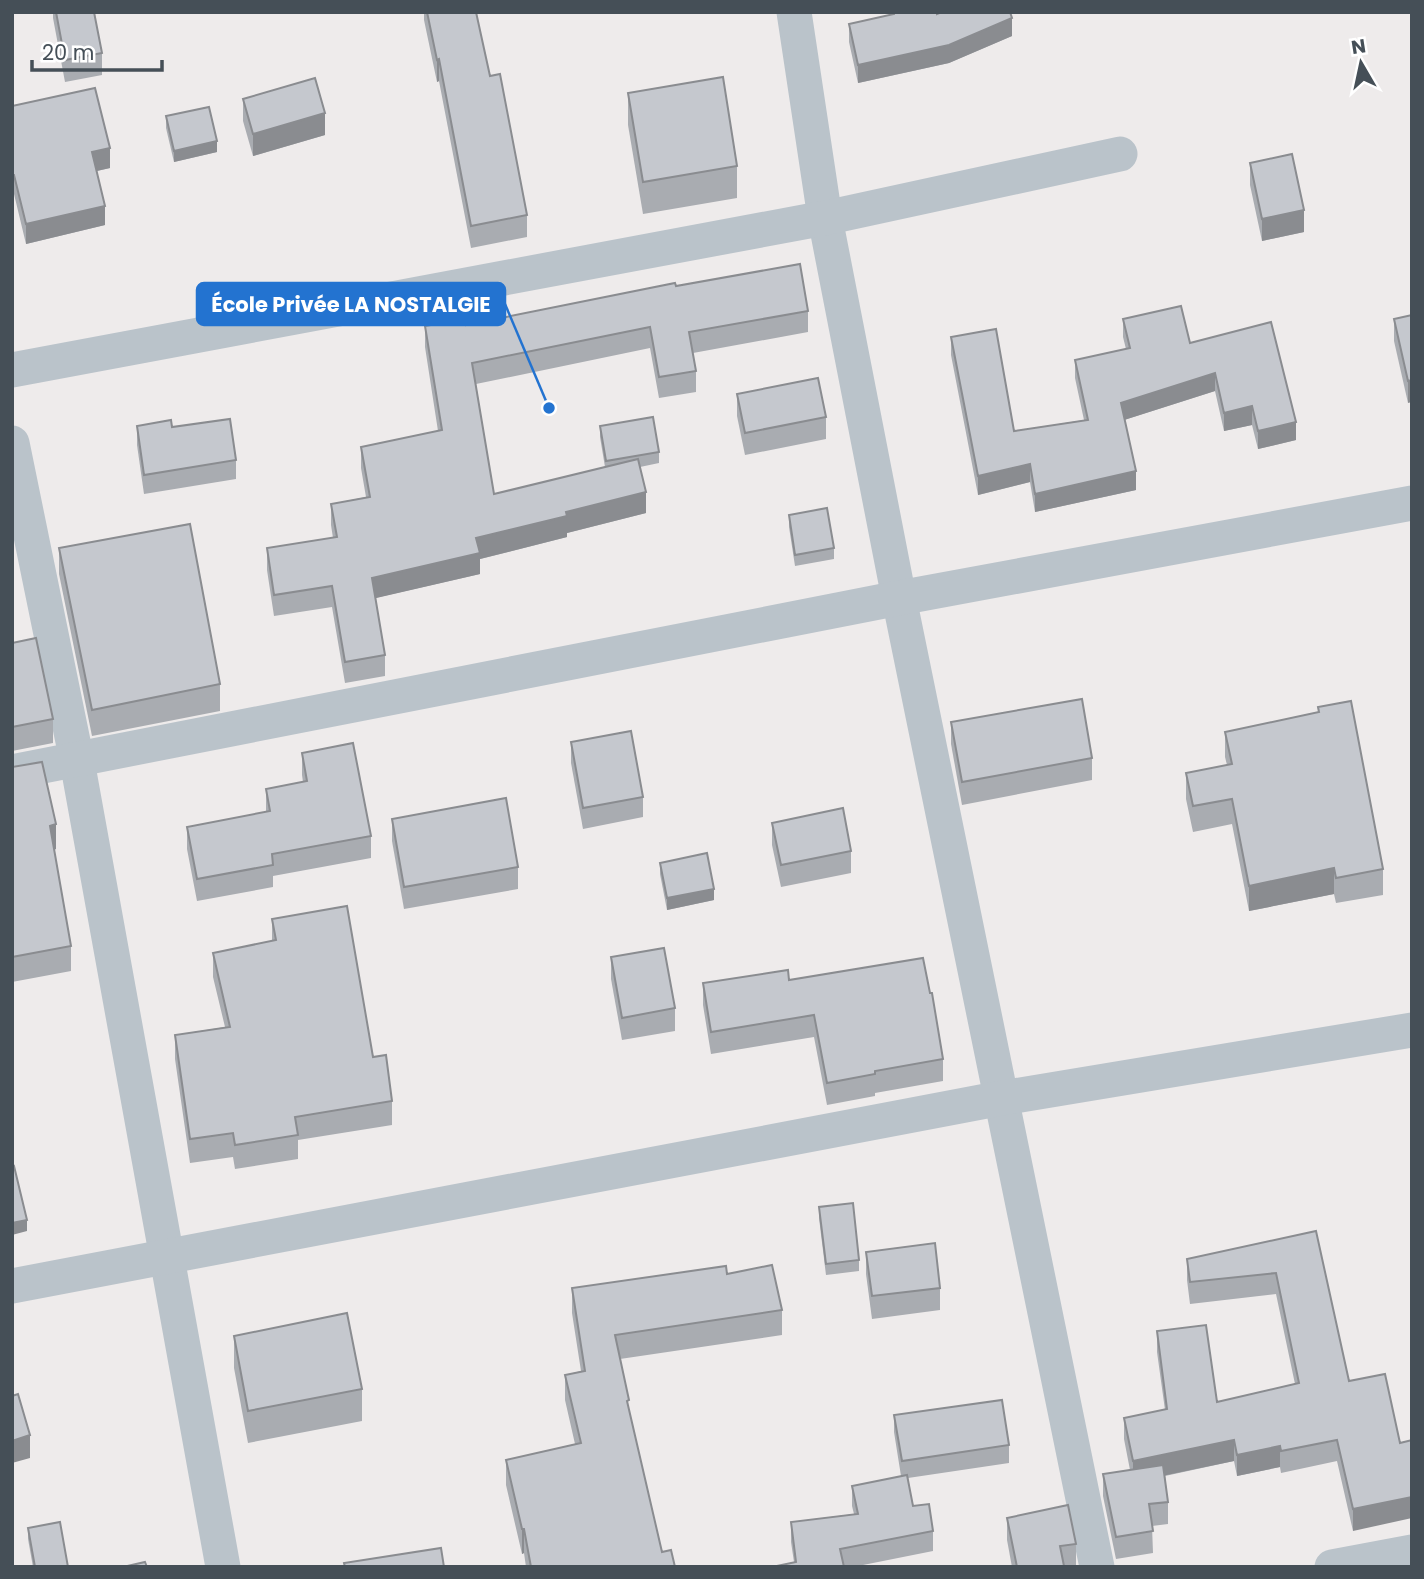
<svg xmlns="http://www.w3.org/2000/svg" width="1424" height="1579" viewBox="0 0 1424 1579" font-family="Poppins,sans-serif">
<rect width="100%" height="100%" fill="#eeebeb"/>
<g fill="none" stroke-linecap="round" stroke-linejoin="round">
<g stroke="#bac3ca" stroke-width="35">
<path d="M 794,12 L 825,218 L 899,598 L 1097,1567"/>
<path d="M 12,370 L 825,218 L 1120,154"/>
<path d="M 12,443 L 77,761 L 223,1567"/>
<path d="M 12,772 L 899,598 L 1412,503"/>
<path d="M 12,1286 L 1002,1098 L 1412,1030"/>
<path d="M 1332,1567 L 1412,1552"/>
</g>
</g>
<g fill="#a9acb1">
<path d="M 53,12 L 94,12 L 102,53 L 102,75 L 65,82 L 53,18 Z"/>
<path d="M 424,12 L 476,12 L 490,76 L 527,215 L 527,237 L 471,248 L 439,81 L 437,82 L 424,20 Z"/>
<path d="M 888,12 L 937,12 L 937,14 L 1012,36 L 949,63 L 858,83 L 849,42 L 849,24 L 889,15 Z"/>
<path d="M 628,93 L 737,166 L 737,198 L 643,214 L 628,125 Z"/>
<path d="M 243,99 L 325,135 L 253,156 L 243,121 Z"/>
<path d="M 12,106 L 110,168 L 97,171 L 105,225 L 26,244 L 14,194 L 12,195 Z"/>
<path d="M 166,116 L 217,152 L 174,162 L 166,128 Z"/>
<path d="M 1250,163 L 1304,232 L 1262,241 L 1250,185 Z"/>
<path d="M 676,286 L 808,311 L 808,332 L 693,353 L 696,371 L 696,392 L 659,398 L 650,348 L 476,384 L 494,494 L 605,467 L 600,437 L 600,426 L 659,452 L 659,463 L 640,467 L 646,513 L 567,533 L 567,537 L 480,559 L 480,574 L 375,598 L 385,655 L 385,676 L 345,683 L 332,607 L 274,616 L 267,570 L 267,548 L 333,538 L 331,525 L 331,504 L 366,497 L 361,468 L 361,447 L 438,431 L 425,347 L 425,326 L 466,325 Z"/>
<path d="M 1412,315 L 1408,403 L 1394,341 L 1394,319 Z"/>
<path d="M 1123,319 L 1190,343 L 1296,440 L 1258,449 L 1252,425 L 1224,431 L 1215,391 L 1124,420 L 1136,490 L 1035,512 L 1030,482 L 978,495 L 951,355 L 951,337 L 1014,431 L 1084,420 L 1075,378 L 1075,360 L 1126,349 L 1123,337 Z"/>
<path d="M 737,394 L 826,417 L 826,439 L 745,455 L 737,416 Z"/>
<path d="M 137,426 L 172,427 L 236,460 L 236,479 L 144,494 L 137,445 Z"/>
<path d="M 789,515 L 834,548 L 834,559 L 795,566 L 789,527 Z"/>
<path d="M 59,548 L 220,684 L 220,711 L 92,736 L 59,574 Z"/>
<path d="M 12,643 L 53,719 L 53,743 L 12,751 Z"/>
<path d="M 1318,707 L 1383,869 L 1383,895 L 1336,903 L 1334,894 L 1249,911 L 1232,824 L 1193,832 L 1186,799 L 1186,773 L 1227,765 L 1225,757 L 1225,732 L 1318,712 Z"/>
<path d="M 951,722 L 1092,758 L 1092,780 L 962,805 L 951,744 Z"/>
<path d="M 571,742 L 643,797 L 643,817 L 583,829 L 571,763 Z"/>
<path d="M 302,753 L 371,836 L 371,858 L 273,876 L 273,887 L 197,901 L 187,849 L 187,827 L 266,812 L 266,789 L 303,782 L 302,775 Z"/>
<path d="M 12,767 L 56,849 L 54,850 L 71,946 L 71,971 L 12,982 Z"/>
<path d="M 392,819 L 518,867 L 518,889 L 404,909 L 392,841 Z"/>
<path d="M 772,823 L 851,851 L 851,873 L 781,887 L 772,845 Z"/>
<path d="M 660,863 L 714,900 L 667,910 L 660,874 Z"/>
<path d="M 272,919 L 373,1057 L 392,1101 L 392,1125 L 298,1140 L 298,1159 L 235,1169 L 233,1157 L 190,1163 L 175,1059 L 175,1035 L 225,1027 L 213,977 L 213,953 L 272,941 Z"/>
<path d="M 611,957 L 675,1008 L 675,1031 L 622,1040 L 611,979 Z"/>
<path d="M 789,980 L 943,1059 L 943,1081 L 875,1093 L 875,1096 L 827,1105 L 814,1037 L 711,1054 L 703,1005 L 703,983 Z"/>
<path d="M 819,1207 L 859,1260 L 859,1271 L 826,1275 L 819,1218 Z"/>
<path d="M 1316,1231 L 1349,1381 L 1385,1374 L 1353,1531 L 1337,1461 L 1281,1473 L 1280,1467 L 1237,1476 L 1234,1461 L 1165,1476 L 1168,1502 L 1168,1524 L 1152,1526 L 1153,1553 L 1116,1559 L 1103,1496 L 1103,1474 L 1130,1470 L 1124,1439 L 1124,1418 L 1165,1410 L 1157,1352 L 1157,1331 L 1217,1402 L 1295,1384 L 1276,1294 L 1190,1304 L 1187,1280 L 1187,1259 Z"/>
<path d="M 866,1252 L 940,1288 L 940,1310 L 872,1319 L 866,1274 Z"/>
<path d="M 727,1274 L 782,1310 L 782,1335 L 620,1359 L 629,1410 L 662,1552 L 675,1567 L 526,1567 L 524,1553 L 522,1554 L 506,1485 L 506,1460 L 575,1444 L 565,1400 L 565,1375 L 581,1371 L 572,1313 L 572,1288 Z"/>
<path d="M 234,1336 L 362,1389 L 362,1421 L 248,1443 L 234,1368 Z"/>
<path d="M 894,1415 L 1009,1445 L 1009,1463 L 908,1478 L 913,1506 L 933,1531 L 933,1551 L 853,1567 L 772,1567 L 794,1562 L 791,1542 L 791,1522 L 854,1514 L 852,1506 L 852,1486 L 901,1476 L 894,1432 Z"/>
<path d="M 1007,1518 L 1076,1544 L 1076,1566 L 1069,1567 L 1012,1567 L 1007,1540 Z"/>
<path d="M 28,1528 L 68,1567 L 33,1567 L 28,1539 Z"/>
</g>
<g fill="#8a8c90">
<path d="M 1012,18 L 1012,36 L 949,63 L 858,83 L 858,65 Z"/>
<path d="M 439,59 L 439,81 L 437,82 L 437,60 Z"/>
<path d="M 325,113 L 325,135 L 253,156 L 253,134 Z"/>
<path d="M 217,141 L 217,152 L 174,162 L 174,151 Z"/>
<path d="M 110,148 L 110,168 L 92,172 L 92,152 Z"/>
<path d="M 12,175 L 14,175 L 14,194 L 12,195 Z"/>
<path d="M 105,206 L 105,225 L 26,244 L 26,224 Z"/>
<path d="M 1304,210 L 1304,232 L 1262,241 L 1262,219 Z"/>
<path d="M 1215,373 L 1215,391 L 1121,421 L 1121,403 Z"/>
<path d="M 1412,380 L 1412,402 L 1408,403 L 1408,381 Z"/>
<path d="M 1252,406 L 1252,425 L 1224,431 L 1224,413 Z"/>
<path d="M 1296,422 L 1296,440 L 1258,449 L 1258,431 Z"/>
<path d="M 1030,464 L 1030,482 L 978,495 L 978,476 Z"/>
<path d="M 1136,471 L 1136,490 L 1035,512 L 1035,494 Z"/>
<path d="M 646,492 L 646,513 L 567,533 L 567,537 L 480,559 L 480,574 L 372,599 L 372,578 L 476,538 L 566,512 Z"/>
<path d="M 56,824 L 56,849 L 50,850 L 50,826 Z"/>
<path d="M 1334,868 L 1334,894 L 1249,911 L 1249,886 Z"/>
<path d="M 714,889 L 714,900 L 667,910 L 667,898 Z"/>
<path d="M 27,1220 L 27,1231 L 12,1235 L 12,1223 Z"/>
<path d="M 30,1435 L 30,1458 L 12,1463 L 12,1441 Z"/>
<path d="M 1234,1440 L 1234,1461 L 1133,1482 L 1133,1461 Z"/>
<path d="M 1280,1446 L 1280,1467 L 1237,1476 L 1237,1455 Z"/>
<path d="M 1412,1497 L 1412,1518 L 1353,1531 L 1353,1509 Z"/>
<path d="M 522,1529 L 524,1529 L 524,1553 L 522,1554 Z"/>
</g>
<g fill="#c5c8ce" stroke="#8a8c90" stroke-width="2">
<path d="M 56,12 L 94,12 L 102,53 L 65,60 Z"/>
<path d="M 427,12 L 476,12 L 490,76 L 500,74 L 527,215 L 471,226 L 439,59 L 437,60 Z"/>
<path d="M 894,12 L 937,12 L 937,14 L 942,12 L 1010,12 L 1012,18 L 949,45 L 858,65 L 849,24 L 894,14 Z"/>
<path d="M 723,77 L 737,166 L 643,182 L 628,93 Z"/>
<path d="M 315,78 L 325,113 L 253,134 L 243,99 Z"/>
<path d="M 95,88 L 110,148 L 92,152 L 105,206 L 26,224 L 14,175 L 12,175 L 12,106 Z"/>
<path d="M 209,107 L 217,141 L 174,151 L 166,116 Z"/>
<path d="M 1292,154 L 1304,210 L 1262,219 L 1250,163 Z"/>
<path d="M 800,264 L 808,311 L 689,332 L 696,371 L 659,377 L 650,327 L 472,363 L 494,494 L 638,459 L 646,492 L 566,512 L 567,516 L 476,538 L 480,553 L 372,578 L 385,655 L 345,662 L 332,586 L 274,595 L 267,548 L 337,537 L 331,504 L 370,497 L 361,447 L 442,430 L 425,326 L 465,319 L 466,325 L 675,283 L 676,286 Z"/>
<path d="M 1181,306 L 1190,343 L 1271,322 L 1296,422 L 1258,431 L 1252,406 L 1224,413 L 1215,373 L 1121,403 L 1136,471 L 1035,494 L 1030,464 L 978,476 L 951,337 L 996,329 L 1014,431 L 1088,420 L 1075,360 L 1130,348 L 1123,319 Z"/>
<path d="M 1412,315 L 1412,380 L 1408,381 L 1394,319 Z"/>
<path d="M 818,378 L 826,417 L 745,433 L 737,394 Z"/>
<path d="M 653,417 L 659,452 L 606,461 L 600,426 Z"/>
<path d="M 230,419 L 236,460 L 144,475 L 137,426 L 171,420 L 172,427 Z"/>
<path d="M 827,508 L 834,548 L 795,555 L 789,515 Z"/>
<path d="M 190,524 L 220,684 L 92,710 L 59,548 Z"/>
<path d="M 36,638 L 53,719 L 12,727 L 12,643 Z"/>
<path d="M 1082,699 L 1092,758 L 962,782 L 951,722 Z"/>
<path d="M 1351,701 L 1383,869 L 1336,878 L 1334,868 L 1249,886 L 1232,799 L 1193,806 L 1186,773 L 1232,764 L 1225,732 L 1319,712 L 1318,707 Z"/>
<path d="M 631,731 L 643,797 L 583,808 L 571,742 Z"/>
<path d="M 353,743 L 371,836 L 272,854 L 273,865 L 197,879 L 187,827 L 270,811 L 266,789 L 307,781 L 302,753 Z"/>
<path d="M 42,762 L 56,824 L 50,826 L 71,946 L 12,957 L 12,767 Z"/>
<path d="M 506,798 L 518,867 L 404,887 L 392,819 Z"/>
<path d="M 843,808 L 851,851 L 781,865 L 772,823 Z"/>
<path d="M 707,853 L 714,889 L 667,898 L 660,863 Z"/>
<path d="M 347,906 L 373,1057 L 386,1055 L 392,1101 L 295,1117 L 298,1135 L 235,1145 L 233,1133 L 190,1139 L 175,1035 L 230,1027 L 213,953 L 276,940 L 272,919 Z"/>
<path d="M 664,948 L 675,1008 L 622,1018 L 611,957 Z"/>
<path d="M 923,958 L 930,993 L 932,993 L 943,1059 L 875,1071 L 875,1074 L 827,1083 L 814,1015 L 711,1032 L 703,983 L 788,970 L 789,980 Z"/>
<path d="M 14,1166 L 27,1220 L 12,1223 L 12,1167 Z"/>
<path d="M 853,1203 L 859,1260 L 826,1264 L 819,1207 Z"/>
<path d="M 1316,1231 L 1349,1381 L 1385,1374 L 1400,1443 L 1412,1440 L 1412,1497 L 1353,1509 L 1337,1440 L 1281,1451 L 1280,1446 L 1237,1455 L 1234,1440 L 1133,1461 L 1124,1418 L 1167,1409 L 1157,1331 L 1206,1325 L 1217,1402 L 1299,1383 L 1276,1273 L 1190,1282 L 1187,1259 Z"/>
<path d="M 935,1243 L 940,1288 L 872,1296 L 866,1252 Z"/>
<path d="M 772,1265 L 782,1310 L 615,1335 L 629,1400 L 627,1401 L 662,1552 L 671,1550 L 675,1567 L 531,1567 L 524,1529 L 522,1529 L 506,1460 L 581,1443 L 565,1375 L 585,1371 L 572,1288 L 726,1266 L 727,1274 Z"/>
<path d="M 347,1313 L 362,1389 L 248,1411 L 234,1336 Z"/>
<path d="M 18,1394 L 30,1435 L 12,1441 L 12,1396 Z"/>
<path d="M 1002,1400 L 1009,1445 L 902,1461 L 894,1415 Z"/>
<path d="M 1163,1465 L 1168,1502 L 1149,1504 L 1153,1531 L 1116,1537 L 1103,1474 Z"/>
<path d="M 907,1475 L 913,1506 L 929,1504 L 933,1531 L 840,1549 L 844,1567 L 772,1567 L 796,1562 L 791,1522 L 858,1514 L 852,1486 Z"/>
<path d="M 1068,1505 L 1076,1544 L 1060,1546 L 1064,1566 L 1059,1567 L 1017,1567 L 1007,1518 Z"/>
<path d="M 60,1522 L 68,1567 L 35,1567 L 28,1528 Z"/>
<path d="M 441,1548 L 444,1567 L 345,1567 L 344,1563 Z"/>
<path d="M 145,1562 L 147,1567 L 123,1567 Z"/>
</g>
<path fill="none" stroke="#2373d0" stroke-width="2.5" d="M549 408L505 304"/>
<circle fill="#2373d0" stroke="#fff" stroke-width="2.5" cx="549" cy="408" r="7"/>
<rect fill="#2373d0" stroke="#2373d0" stroke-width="2.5" x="197" y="283" width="308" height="42" rx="7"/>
<g font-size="21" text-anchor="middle" font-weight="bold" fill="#fff">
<text x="351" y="312">École Privée LA NOSTALGIE</text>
</g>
<rect width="1424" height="1579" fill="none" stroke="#454f57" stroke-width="28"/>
<g transform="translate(1361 63) rotate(351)" stroke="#ffffff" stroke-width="5" paint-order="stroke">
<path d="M0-5L12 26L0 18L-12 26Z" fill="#454f57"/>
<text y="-10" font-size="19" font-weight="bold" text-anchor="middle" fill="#454f57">N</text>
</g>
<path d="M32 60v10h130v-10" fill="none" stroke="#454f57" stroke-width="3.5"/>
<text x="42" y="60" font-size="21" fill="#454f57" stroke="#ffffff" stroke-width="5" paint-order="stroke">20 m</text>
</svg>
